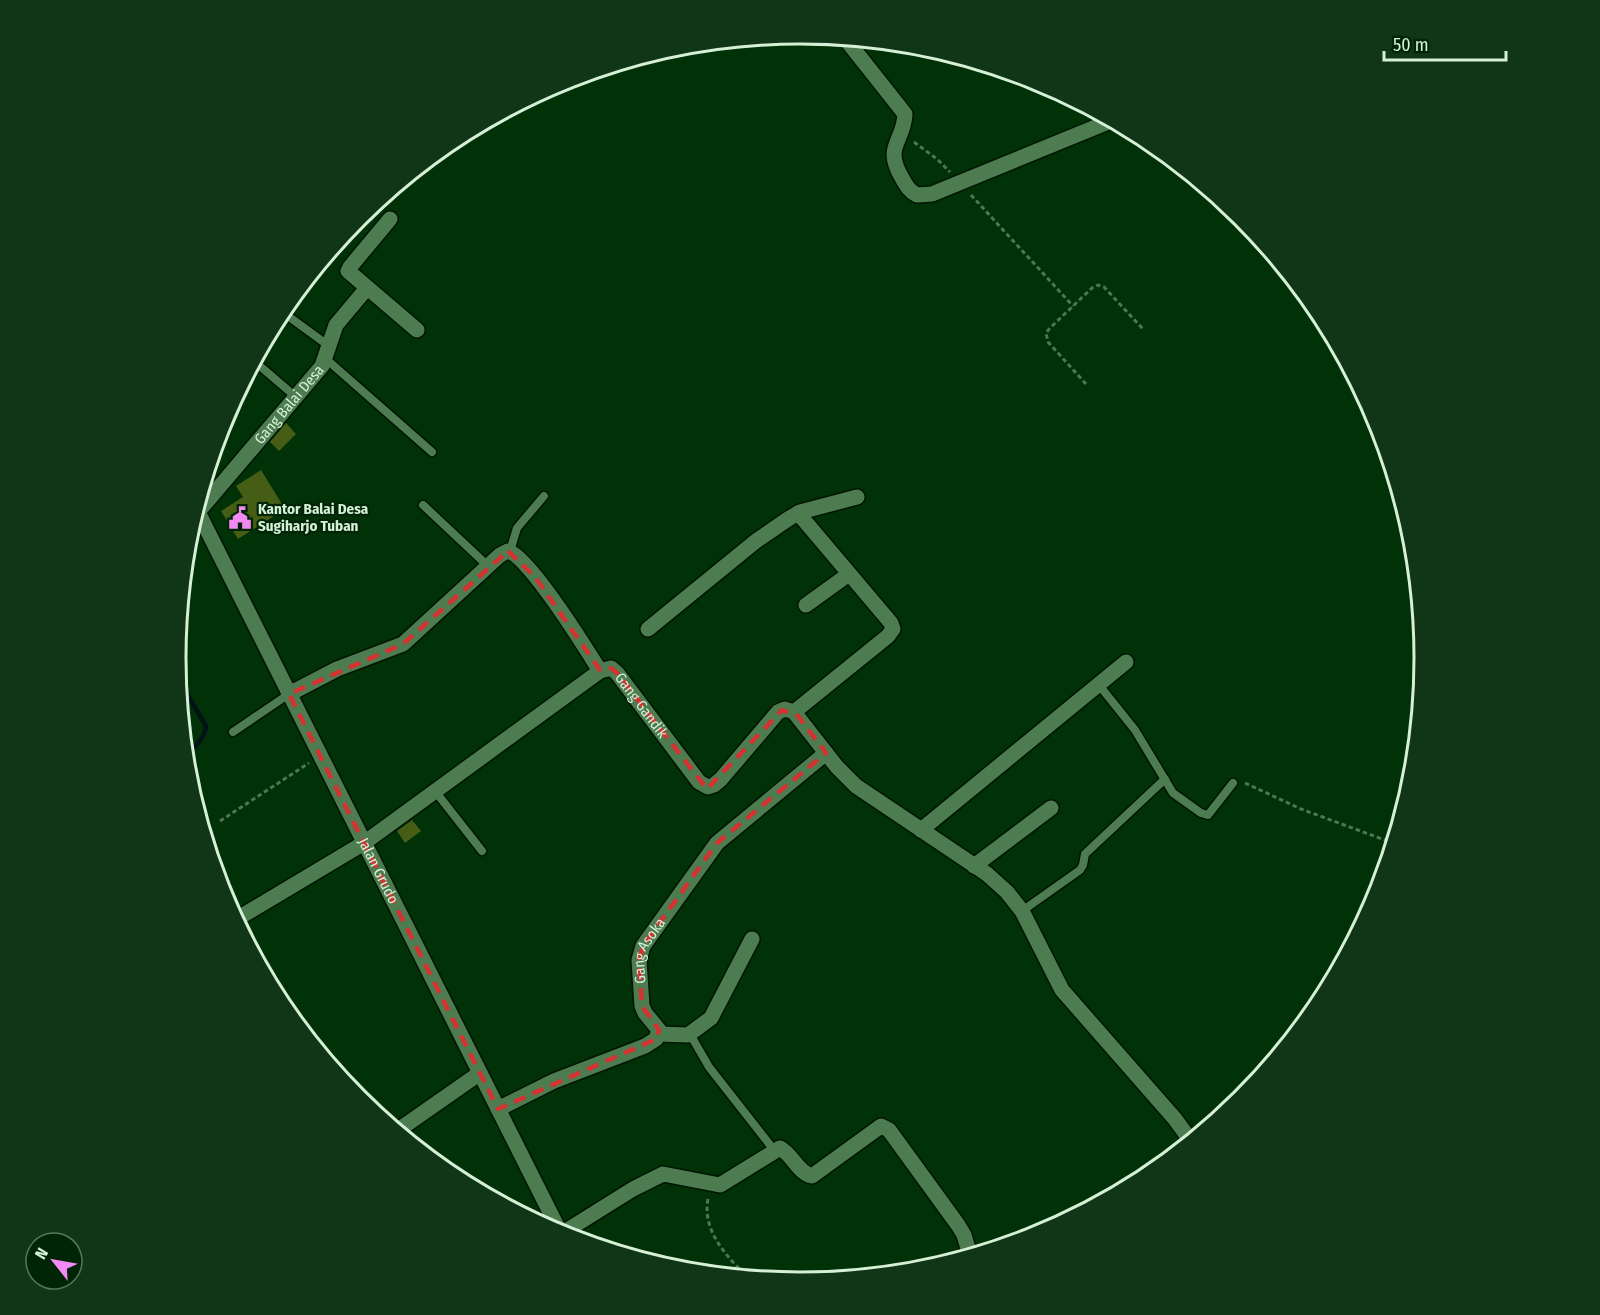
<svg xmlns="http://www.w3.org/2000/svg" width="1600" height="1315" viewBox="0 0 1600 1315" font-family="'Fira Sans Condensed',sans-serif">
<rect width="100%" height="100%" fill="#003107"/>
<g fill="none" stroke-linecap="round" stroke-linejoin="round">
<path stroke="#001417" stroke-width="4.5" d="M 177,677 L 206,726 C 205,739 194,747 185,756"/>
</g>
<g fill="#455d14">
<path d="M 286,423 L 296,434 L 279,451 L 270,442 Z"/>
<path d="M 261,470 L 285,509 L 238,539 L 221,511 L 243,497 L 236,486 Z"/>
<path d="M 412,820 L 421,831 L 405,843 L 397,831 Z"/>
</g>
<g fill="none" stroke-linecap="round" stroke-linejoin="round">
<g stroke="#001502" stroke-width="11">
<g id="service">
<path d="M 281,311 L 329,346"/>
<path d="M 326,359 L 432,452"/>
<path d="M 254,361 L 296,397"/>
<path d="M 423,505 L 488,566"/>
<path d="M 510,551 L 517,528 L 544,496"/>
<path d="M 180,612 L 181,613"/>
<path d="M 1099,685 L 1135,730 L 1173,793 L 1201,813 L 1208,815 L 1233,783"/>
<path d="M 233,732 L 289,694"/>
<path d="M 435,791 L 482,851"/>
<path d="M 1022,911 L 1080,870 L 1083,865 L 1085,854 L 1165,779"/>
<path d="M 690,1034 L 709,1067 L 774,1150"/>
</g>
</g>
<g stroke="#001502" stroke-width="18">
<g id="minor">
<path d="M 844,37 L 905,114 C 904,142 883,146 902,178 C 906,185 909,191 917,195 L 932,194 L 1113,120"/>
<path d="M 390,219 L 350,267 L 348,271 L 417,330"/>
<path id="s1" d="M 198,512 L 322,366 L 336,325 L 367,288"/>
<path d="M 806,605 L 849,574"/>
<path d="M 648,629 L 756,541 L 788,519 L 800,512 L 857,497"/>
<path d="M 289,694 L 337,669 L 403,644 L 500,555 L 508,551 C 528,555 587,650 600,671"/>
<path d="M 794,712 L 888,636 L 893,629 L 891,623 L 798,513"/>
<path d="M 921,830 L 1126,662"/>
<path d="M 974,866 L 1051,808"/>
<path id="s2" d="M 235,920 L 364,843 L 600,671 L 611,668 L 617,673 L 699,782 L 708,787 L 714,785 L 721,779 L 778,712 L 785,709 L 794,712 L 837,767 L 856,786 L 987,874 L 1007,892 L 1022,911 L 1062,990 L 1175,1119 L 1191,1141"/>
<path d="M 659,1034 L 688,1035 L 711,1018 L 752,939"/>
<path id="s3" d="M 498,1109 L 554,1081 L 645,1046 L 656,1039 L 659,1030 L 645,1013 L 642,1006 L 639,960 L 643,946 L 717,843 L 826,753"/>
<path d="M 397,1131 L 480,1073"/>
<path d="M 561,1234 L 633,1189 L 663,1174 L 720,1185 L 780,1148 C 792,1154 798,1173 812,1176 L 881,1126 L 889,1130 L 958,1225 L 964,1235 L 970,1255"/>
</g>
</g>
<g stroke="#001502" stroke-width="18">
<g id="tertiary">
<path id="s4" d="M 196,508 L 561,1234"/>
</g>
</g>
<g stroke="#4d7652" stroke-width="3" stroke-dasharray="4.5 3" stroke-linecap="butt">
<path d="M 914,142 L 937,159 L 950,172"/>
<path d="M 971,195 L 1073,306"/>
<path d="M 1086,384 L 1048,342 L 1046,333 L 1050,328 L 1092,288 L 1098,285 L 1104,287 L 1143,329"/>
<path d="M 1245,783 L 1301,809 L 1393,843"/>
<path d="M 220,821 L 309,763"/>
<path d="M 708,1199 C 702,1231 726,1255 747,1277"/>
</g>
<use href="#service" stroke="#4c7c50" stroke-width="8"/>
<use href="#minor" stroke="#4c7c50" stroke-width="15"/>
<use href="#tertiary" stroke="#4c7c50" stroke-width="15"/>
</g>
<path fill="none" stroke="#d63231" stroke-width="4.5" stroke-dasharray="12 8" stroke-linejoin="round" d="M 508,551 L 535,577 L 600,670 L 611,668 L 617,673 L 707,789 L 782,710 L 798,716 L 826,753 L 717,843 L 643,946 L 639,960 L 642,1006 L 659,1030 L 656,1039 L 498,1109 L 289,694 L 403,644 Z"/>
<defs>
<g id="civic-bare" transform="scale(1.8)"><path d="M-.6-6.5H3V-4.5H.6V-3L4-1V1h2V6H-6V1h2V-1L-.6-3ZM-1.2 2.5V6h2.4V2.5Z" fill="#f18af4" stroke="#002506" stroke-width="2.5" paint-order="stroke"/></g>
</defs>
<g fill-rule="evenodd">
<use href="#civic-bare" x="240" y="518"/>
</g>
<g text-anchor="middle" stroke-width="4.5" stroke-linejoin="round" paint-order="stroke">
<g font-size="15" fill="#d6f0d7" stroke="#002506">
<text dy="5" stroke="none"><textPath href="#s1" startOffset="141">Gang Balai Desa</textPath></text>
<text dy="5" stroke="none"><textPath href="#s2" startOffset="502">Gang Gandik</textPath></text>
<text dy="5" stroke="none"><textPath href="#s4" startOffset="406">Jalan Grudo</textPath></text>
<text dy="5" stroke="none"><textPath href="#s3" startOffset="270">Gang Asoka</textPath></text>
</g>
<g font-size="15" font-weight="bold" fill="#d6f0d7" stroke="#002506" text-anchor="start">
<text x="258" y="514">Kantor Balai Desa<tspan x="258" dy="17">Sugiharjo Tuban</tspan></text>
</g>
</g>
<path d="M0 0H1600V1315H0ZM186 658a614 614 0 1 1 1228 0a614 614 0 1 1-1228 0Z" fill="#113517" fill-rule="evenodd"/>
<path fill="none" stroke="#d6f0d7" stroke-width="3" d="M186 658a614 614 0 1 1 1228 0a614 614 0 1 1-1228 0Z"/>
<g transform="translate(54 1261) rotate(301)"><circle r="28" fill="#002506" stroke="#56765a" stroke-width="1.5"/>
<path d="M0-4.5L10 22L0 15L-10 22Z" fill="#f18af4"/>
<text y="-9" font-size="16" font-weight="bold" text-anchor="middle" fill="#d6f0d7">N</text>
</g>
<path d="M1384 51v9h122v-9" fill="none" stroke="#d6f0d7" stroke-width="3"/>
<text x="1393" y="51" font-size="18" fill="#d6f0d7" stroke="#002506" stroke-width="4.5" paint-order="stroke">50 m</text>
</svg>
